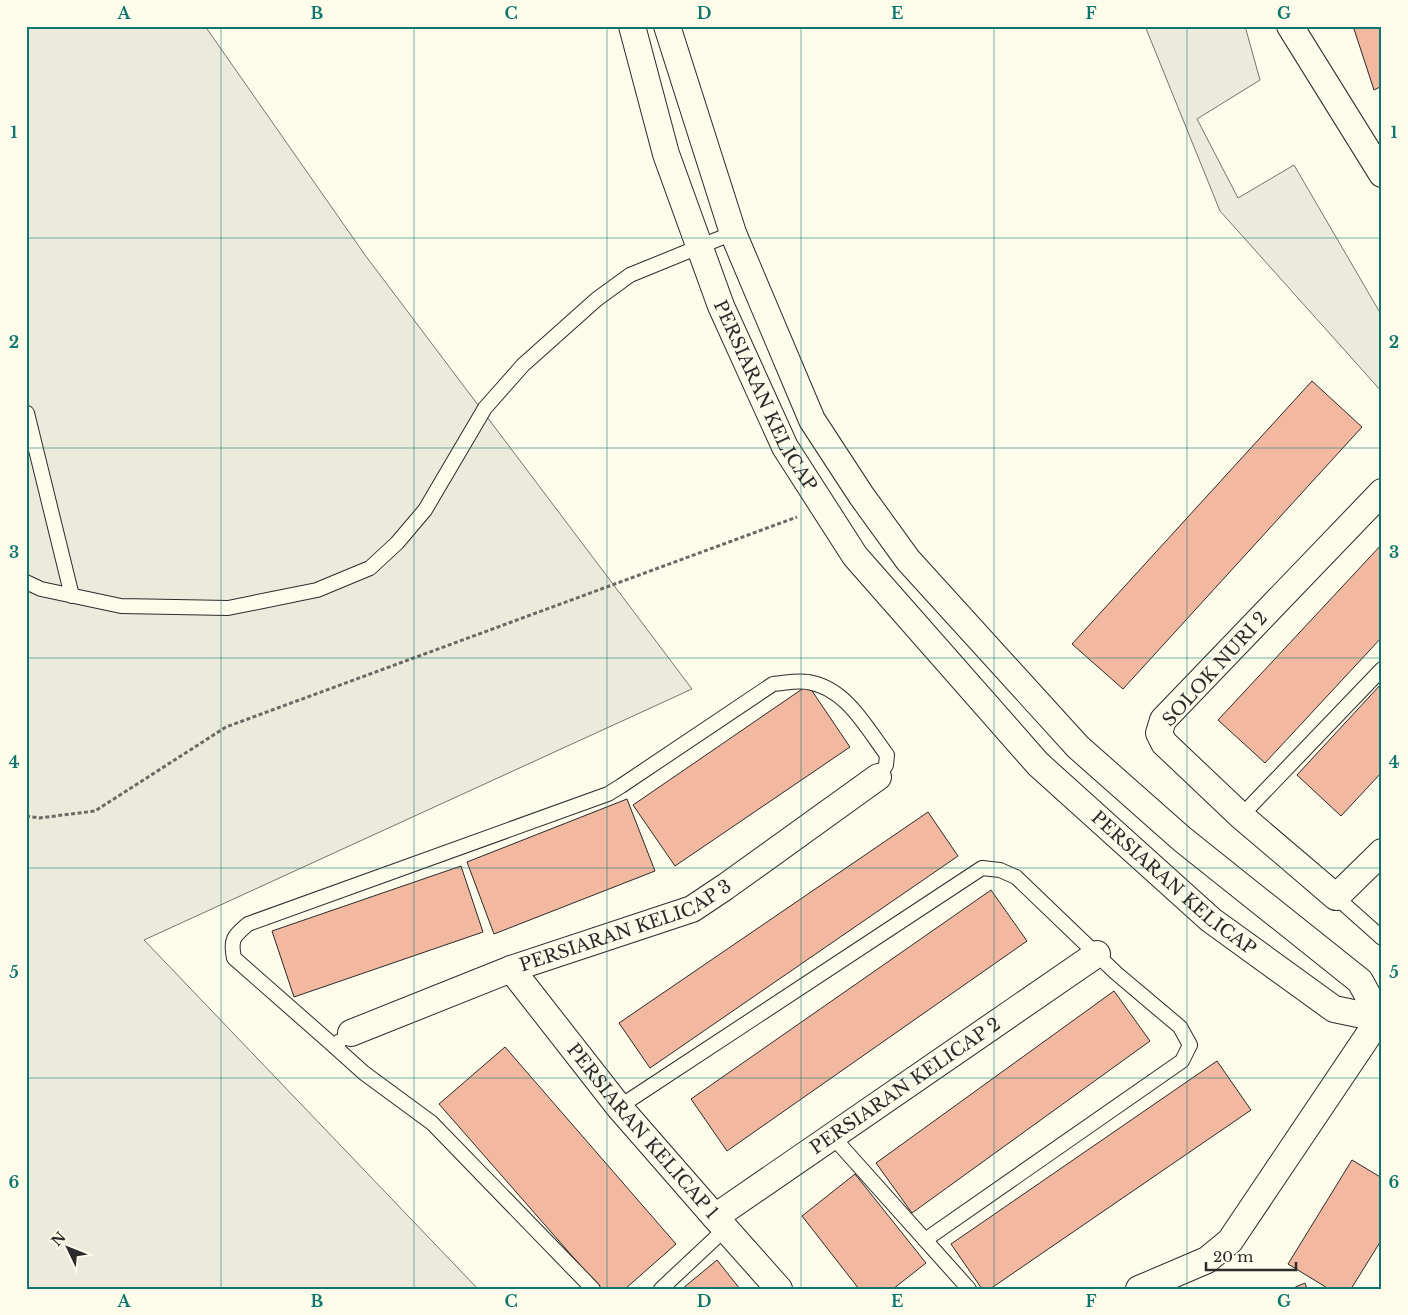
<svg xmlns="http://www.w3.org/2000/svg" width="1408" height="1315" viewBox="0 0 1408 1315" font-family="'Libre Baskerville',serif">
<rect width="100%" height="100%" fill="#fdfbea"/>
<g fill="#ecebdb" stroke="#74746e">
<path d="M 26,26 L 205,26 L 365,255 L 692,689 L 144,940 L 478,1289 L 26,1289 Z"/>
<path d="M 1145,26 L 1245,26 L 1260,80 L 1197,119 L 1238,198 L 1294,165 L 1382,316 L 1382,392 L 1220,211 Z"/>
</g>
<g fill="#f2b8a0" stroke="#2b2b2b">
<path d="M 1353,26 L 1382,26 L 1382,86 L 1374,90 Z"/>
<path d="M 1312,381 L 1362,427 L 1123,689 L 1072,644 Z"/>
<path d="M 1382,544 L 1382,637 L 1265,763 L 1218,720 Z"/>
<path d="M 1382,683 L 1382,772 L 1341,816 L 1297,775 Z"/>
<path d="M 808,685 L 850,747 L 675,866 L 633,805 Z"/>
<path d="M 627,799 L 655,871 L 494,934 L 467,862 Z"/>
<path d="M 928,812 L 958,856 L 650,1068 L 619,1023 Z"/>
<path d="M 461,866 L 483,932 L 294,997 L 272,931 Z"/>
<path d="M 991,890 L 1027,941 L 727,1151 L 691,1099 Z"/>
<path d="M 1114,991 L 1150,1041 L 912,1213 L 876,1163 Z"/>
<path d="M 505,1047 L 676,1244 L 625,1289 L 601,1289 L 439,1104 Z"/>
<path d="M 1217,1061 L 1251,1110 L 990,1289 L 982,1289 L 951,1244 Z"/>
<path d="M 1352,1160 L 1382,1178 L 1382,1239 L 1351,1289 L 1329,1289 L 1288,1264 Z"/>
<path d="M 855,1174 L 926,1263 L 893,1289 L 859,1289 L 802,1216 Z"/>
<path d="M 717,1260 L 740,1289 L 682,1289 Z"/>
<path d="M 1305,1283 L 1307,1289 L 1291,1289 Z"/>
</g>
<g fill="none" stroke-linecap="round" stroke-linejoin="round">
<g stroke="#2b2b2b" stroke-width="16">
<g id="lane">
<path d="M 27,413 L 72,596"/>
<path d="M 26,582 L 41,589 L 121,606 L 228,608 L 317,590 L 370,568 L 397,543 L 425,510 L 485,408 L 523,365 L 597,299 L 630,275 L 733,233"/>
<path d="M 1241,816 L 1382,669"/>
<path d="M 1336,897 L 1382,938"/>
<path d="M 340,1041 L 334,1046 L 364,1073 L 432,1123 L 593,1289"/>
<path d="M 334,1046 L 234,958 C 230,939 234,936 248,924 L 608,794 L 621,786 L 773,684 C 785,683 797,680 808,682 C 846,688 866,727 887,755 L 886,765 L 878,777"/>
<path d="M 619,1107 L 982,868 L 1000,870 L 1016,877 L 1116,973 L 1180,1027 L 1190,1045 L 1182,1061 L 925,1240"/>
<path d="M 833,1137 L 969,1289"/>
<path d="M 661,1289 L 725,1229"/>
</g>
</g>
<g stroke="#2b2b2b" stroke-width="28">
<g id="street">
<path id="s1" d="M 632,26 L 666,154 L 721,306 L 785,447 L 855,556 L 1038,764 L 1211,920 L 1334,1009 L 1382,1019"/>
<path d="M 667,26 L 733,233 L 812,420 L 861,495 L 908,560 L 1078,747 L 1182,839 L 1360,981 L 1380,1018"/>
<path d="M 1290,26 L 1382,174"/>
<path d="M 1382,492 L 1163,720 L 1159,733 L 1164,743 L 1241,816 L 1336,897 L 1382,852"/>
<path id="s2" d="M 511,969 L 619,1107 L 715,1217 L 779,1289"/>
<path id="s3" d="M 351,1033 L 511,969 L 692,909 L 725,887 L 878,777"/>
<path id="s4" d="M 715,1217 L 1097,954"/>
<path d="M 1139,1289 L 1207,1260 L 1230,1241 L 1380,1018"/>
</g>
</g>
<path stroke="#6a6964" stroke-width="3" stroke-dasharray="4 2.5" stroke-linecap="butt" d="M 26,816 L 39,818 L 95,811 L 226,727 L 797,517"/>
<use href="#lane" stroke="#fdfbea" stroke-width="14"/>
<use href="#street" stroke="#fdfbea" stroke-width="26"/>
</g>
<path fill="none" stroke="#0f766e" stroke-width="1" stroke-opacity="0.55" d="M 221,26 L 221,1289M 414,26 L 414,1289M 607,26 L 607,1289M 801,26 L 801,1289M 994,26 L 994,1289M 1187,26 L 1187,1289M 26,238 L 1382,238M 26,448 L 1382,448M 26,658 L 1382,658M 26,868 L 1382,868M 26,1078 L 1382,1078"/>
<g text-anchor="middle" stroke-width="4" stroke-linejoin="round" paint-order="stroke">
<g font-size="18" fill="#2b2b2b" stroke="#fdfbea">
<text dy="6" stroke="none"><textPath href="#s1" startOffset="394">PERSIARAN KELICAP</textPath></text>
<text transform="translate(1215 669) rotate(-48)" y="6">SOLOK NURI 2</text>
<text dy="6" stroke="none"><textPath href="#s1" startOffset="1036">PERSIARAN KELICAP</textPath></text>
<text dy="6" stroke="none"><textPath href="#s3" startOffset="295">PERSIARAN KELICAP 3</textPath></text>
<text dy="6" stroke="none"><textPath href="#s4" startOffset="231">PERSIARAN KELICAP 2</textPath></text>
<text dy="6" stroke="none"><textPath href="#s2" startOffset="209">PERSIARAN KELICAP 1</textPath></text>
</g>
</g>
<rect width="1408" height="1315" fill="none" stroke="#fdfbea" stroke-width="55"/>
<g transform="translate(68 1248) rotate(313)" stroke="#fdfbea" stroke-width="4" paint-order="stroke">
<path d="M0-4L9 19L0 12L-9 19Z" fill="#2b2b2b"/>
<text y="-8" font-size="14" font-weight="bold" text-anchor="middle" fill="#2b2b2b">N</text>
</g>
<path d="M1206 1262v8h90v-8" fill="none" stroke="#2b2b2b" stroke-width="2.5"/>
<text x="1213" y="1262" font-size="15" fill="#2b2b2b" stroke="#fdfbea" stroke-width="4" paint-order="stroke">20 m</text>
<rect x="28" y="28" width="1352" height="1260" fill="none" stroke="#0f766e" stroke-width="2"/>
<g font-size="16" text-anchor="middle" font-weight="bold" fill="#0f766e">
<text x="124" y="19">A</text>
<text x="317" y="19">B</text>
<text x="511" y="19">C</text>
<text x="704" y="19">D</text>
<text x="897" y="19">E</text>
<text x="1091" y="19">F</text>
<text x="1284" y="19">G</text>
<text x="14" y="138">1</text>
<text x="1394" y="138">1</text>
<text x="14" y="348">2</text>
<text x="1394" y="348">2</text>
<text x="14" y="558">3</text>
<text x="1394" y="558">3</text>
<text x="14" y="768">4</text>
<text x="1394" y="768">4</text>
<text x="14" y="978">5</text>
<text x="1394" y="978">5</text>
<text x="14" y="1188">6</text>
<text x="1394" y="1188">6</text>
<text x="124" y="1307">A</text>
<text x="317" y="1307">B</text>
<text x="511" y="1307">C</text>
<text x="704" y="1307">D</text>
<text x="897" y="1307">E</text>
<text x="1091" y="1307">F</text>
<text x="1284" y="1307">G</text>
</g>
</svg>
